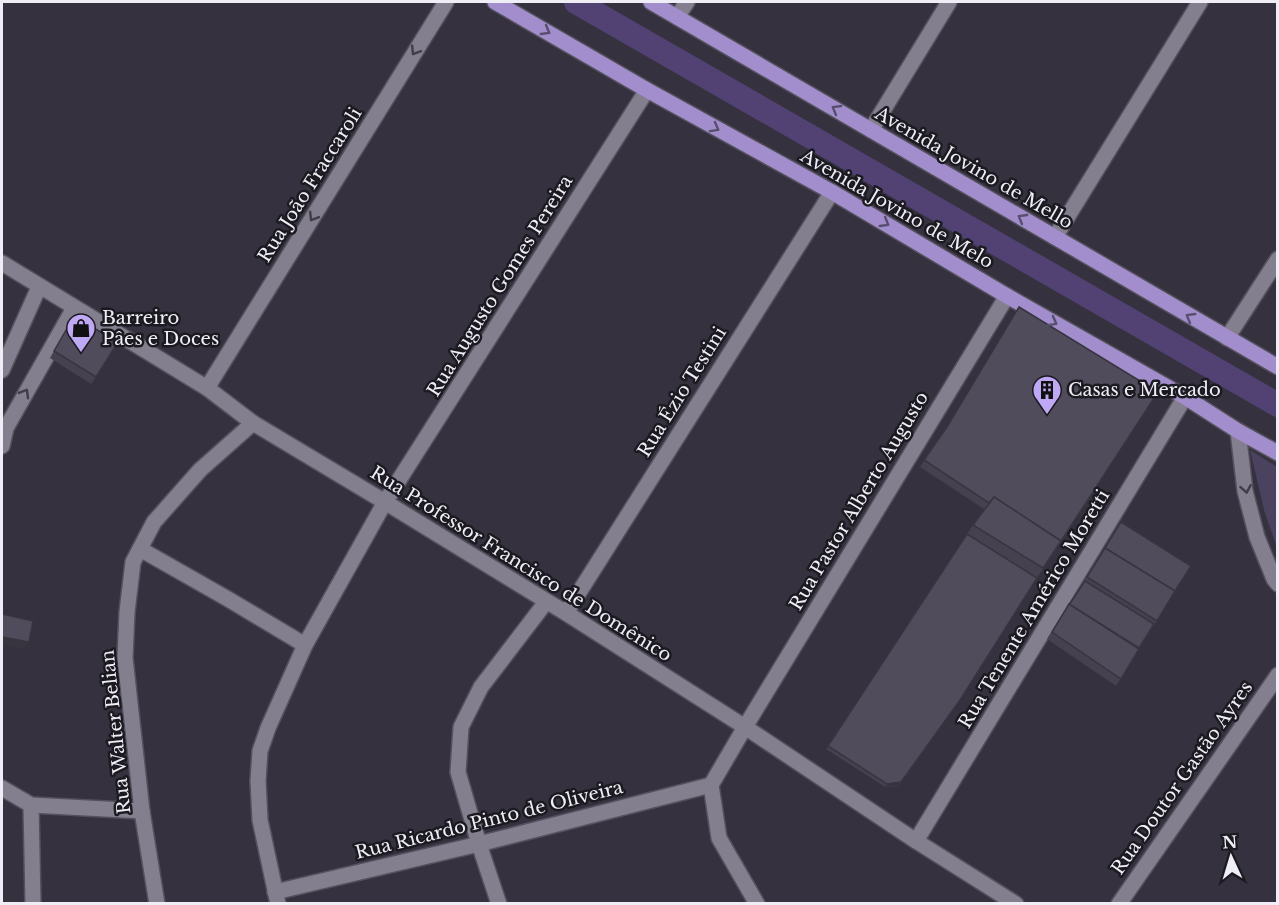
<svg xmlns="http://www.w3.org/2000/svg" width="1279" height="905" viewBox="0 0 1279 905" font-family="'Libre Baskerville',serif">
<rect width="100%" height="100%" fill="#35313f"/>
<path fill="#4b4260" d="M 1250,450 L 1277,467 L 1277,548 L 1264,510 Z"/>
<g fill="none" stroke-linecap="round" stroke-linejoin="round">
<path stroke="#524274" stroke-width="24" d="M 576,2 L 1278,405"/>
<g stroke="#54505c" stroke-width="18">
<g id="minor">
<path d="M 677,17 L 687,2"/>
<path d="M 871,130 L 949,2"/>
<path d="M 1055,237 L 1200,2"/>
<path d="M 2,263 L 207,388 L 253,423 L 385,502 L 566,613 L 745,727 L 916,841 L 1016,904"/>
<path d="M 1227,338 L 1278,259"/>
<path d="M 2,370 L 39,287"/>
<path d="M 207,388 L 446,2"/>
<path d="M 1238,431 L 1245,491 L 1257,537 L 1274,579 L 1278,584"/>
<path d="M 2,446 L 6,428 L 74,308"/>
<path d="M 140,549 L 228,599 L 305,645"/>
<path d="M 566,613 L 832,192"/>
<path d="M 2,788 L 31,805 L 142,811"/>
<path d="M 31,805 L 33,904"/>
<path d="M 916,841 L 1185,397"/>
<path d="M 275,892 L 479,844 L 711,785"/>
<path d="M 157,904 L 142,811 L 125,658 L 127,612 L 133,562 L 154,522 L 200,470 L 253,423"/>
<path d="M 278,904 L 260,820 L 258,781 L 260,751 L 268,728 L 305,645 L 385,502 L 647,90"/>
<path d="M 499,904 L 479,844 L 458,772 L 461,727 L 481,687 L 546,602"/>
<path d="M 757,904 L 719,838 L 711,785 L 745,727 L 1007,296"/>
<path d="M 1119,904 L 1278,675"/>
</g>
</g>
<g stroke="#54505c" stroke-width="18">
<g id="major">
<path d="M 495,2 L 647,90 L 832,192 L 1007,296 L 1185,397 L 1238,431 L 1278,453"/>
<path d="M 651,2 L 1278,367"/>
</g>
</g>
<use href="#minor" stroke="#837f8f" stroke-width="15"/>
<use href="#major" stroke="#a28ecd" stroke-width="15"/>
</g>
<g fill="#45414e">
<path d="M 1019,307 L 1061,541 L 1037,578 L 960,700 L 899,786 L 885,787 L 826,749 L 964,538 L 984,509 L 920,467 L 942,434 Z"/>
<path d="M 69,325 L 96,377 L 91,384 L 50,358 Z"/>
<path d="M 1121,522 L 1191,566 L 1116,686 L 1047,639 Z"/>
</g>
<g fill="#383540">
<path d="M 2,637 L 29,642 L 24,649 L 2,645 Z"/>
<path d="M 901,782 L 899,786 L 885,787 L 887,784 Z"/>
</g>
<g fill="#504c5b" stroke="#383540" stroke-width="1.5">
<path d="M 1019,307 L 1158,392 L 1061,541 L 994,497 L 989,503 L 924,460 L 947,427 Z"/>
<path d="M 75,321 L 82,321 L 118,342 L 96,377 L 54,351 L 69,325 Z"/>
<path d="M 994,497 L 1061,541 L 1043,568 L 973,525 Z"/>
<path d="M 1121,522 L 1191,566 L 1175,591 L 1105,548 L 1103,551 Z"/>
<path d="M 967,534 L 1037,578 L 960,700 L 901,782 L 887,784 L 828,746 Z"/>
<path d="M 1105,548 L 1175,591 L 1157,621 L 1087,577 Z"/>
<path d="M 1085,581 L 1154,624 L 1139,648 L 1069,604 L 1067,608 Z"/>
<path d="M 1069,604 L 1139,649 L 1121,679 L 1052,632 Z"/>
<path d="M 2,614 L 33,621 L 29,642 L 2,637 Z"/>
</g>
<defs><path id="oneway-chevron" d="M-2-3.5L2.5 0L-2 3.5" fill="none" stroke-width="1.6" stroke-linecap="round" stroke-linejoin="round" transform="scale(1.5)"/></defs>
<g stroke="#584e6e">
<use href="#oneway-chevron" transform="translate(546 31) rotate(30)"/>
<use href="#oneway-chevron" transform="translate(836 109) rotate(-150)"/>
<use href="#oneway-chevron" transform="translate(715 128) rotate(29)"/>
<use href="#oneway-chevron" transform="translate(1022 218) rotate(-150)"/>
<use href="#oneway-chevron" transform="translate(885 223) rotate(31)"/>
<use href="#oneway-chevron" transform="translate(1190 317) rotate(-150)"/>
<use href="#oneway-chevron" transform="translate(1053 322) rotate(29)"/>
</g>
<g stroke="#403d48">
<use href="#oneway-chevron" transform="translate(415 51) rotate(122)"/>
<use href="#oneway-chevron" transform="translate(313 217) rotate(122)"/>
<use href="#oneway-chevron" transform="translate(25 393) rotate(-60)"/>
<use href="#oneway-chevron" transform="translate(1246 489) rotate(80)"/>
</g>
<defs>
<g id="shop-pin" transform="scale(1.5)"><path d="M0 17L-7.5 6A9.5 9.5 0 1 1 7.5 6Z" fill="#bfa8f4" stroke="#1c1a21"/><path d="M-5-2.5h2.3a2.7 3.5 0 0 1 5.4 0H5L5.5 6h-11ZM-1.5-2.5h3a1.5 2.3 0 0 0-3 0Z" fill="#111"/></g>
<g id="building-pin" transform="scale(1.5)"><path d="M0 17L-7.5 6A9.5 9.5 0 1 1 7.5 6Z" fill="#bfa8f4" stroke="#1c1a21"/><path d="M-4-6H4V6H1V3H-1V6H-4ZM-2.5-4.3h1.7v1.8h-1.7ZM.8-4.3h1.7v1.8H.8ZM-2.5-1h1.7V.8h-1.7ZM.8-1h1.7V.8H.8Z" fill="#111"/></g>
</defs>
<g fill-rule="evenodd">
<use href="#shop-pin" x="81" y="328"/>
<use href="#building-pin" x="1047" y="390"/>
</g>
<g text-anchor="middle" stroke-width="5" stroke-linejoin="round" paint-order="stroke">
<g font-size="18" fill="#efedf6" stroke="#1c1a21">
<text transform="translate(974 168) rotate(30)" y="6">Avenida Jovino de Mello</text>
<text transform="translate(310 185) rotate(-58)" y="6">Rua João Fraccaroli</text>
<text transform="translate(897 209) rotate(30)" y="6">Avenida Jovino de Melo</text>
<text transform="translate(500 286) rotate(-58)" y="6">Rua Augusto Gomes Pereira</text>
<text transform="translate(682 392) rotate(-58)" y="6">Rua Ézio Testini</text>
<text transform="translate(859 501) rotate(-59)" y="6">Rua Pastor Alberto Augusto</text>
<text transform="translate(521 564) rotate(32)" y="6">Rua Professor Francisco de Domênico</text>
<text transform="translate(1034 609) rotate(-59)" y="6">Rua Tenente Américo Moretti</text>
<text transform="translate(116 732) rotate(-96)" y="6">Rua Walter Belian</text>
<text transform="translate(1182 778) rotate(-55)" y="6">Rua Doutor Gastão Ayres</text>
<text transform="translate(489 820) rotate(-14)" y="6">Rua Ricardo Pinto de Oliveira</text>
</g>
<g font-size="18" fill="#efedf6" stroke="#1c1a21" text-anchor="start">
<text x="102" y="324">Barreiro<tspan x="102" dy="21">Pâes e Doces</tspan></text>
<text x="1068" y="396">Casas e Mercado</text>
</g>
</g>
<rect width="1279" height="905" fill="none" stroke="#efedf6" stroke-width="6"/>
<g transform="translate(1231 857) rotate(356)" stroke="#1c1a21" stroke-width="4.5" paint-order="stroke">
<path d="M0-4.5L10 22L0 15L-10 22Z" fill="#efedf6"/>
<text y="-9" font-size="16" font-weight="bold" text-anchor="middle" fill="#efedf6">N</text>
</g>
</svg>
